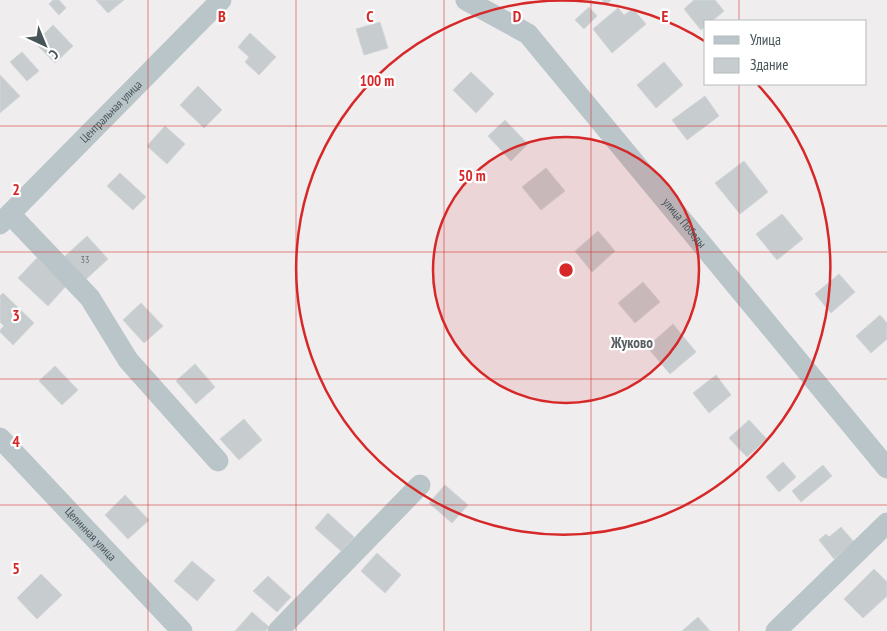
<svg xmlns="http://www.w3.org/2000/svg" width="887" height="631" viewBox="0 0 887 631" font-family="'PT Sans Narrow',sans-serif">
<rect width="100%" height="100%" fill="#f0edee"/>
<g fill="#c7cccf" stroke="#d2d5d8">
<path d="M 53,0 L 59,0 L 66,8 L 59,15 L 49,4 Z"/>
<path d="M 96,0 L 124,0 L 108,13 Z"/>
<path d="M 602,0 L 611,0 L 606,5 Z"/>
<path d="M 694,0 L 715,0 L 724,11 L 712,21 L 706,21 L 706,26 L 701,30 L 684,9 Z"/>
<path d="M 589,7 L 597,16 L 584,29 L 575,20 Z"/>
<path d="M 618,8 L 624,15 L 633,9 L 646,24 L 612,53 L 593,29 Z"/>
<path d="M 380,22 L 388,48 L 364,55 L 356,29 Z"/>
<path d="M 53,25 L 73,46 L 55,63 L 35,43 Z"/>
<path d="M 250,33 L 276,57 L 259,75 L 245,62 L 249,57 L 238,47 Z"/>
<path d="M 22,52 L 39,71 L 27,81 L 10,62 Z"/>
<path d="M 664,62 L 683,85 L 656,108 L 637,85 Z"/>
<path d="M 471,72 L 494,94 L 476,113 L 453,90 Z"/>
<path d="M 0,75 L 20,96 L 0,113 Z"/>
<path d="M 198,86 L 222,110 L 204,128 L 180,105 Z"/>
<path d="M 705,96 L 719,116 L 687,140 L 672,120 Z"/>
<path d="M 505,120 L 528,144 L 511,161 L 488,136 Z"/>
<path d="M 165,126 L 185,144 L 167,164 L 147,146 Z"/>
<path d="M 744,161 L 768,192 L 740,214 L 715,183 Z"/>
<path d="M 546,168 L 565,191 L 541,210 L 522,187 Z"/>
<path d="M 120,173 L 146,197 L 133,210 L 107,186 Z"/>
<path d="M 782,214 L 803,239 L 777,260 L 756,234 Z"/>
<path d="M 598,231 L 615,251 L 592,272 L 575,251 Z"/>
<path d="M 87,236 L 108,259 L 84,281 L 63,258 Z"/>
<path d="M 37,258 L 66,286 L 48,306 L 18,278 Z"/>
<path d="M 839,274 L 855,292 L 831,313 L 815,294 Z"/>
<path d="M 643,282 L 660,302 L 635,323 L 618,303 Z"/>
<path d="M 3,293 L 34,323 L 13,345 L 0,332 L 0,330 L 4,326 L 0,322 L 0,296 Z"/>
<path d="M 141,303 L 163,326 L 144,343 L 123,320 Z"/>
<path d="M 880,315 L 887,323 L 887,339 L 871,353 L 856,336 Z"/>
<path d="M 673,324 L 696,352 L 670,374 L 647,347 Z"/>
<path d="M 195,364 L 215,387 L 196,404 L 176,381 Z"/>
<path d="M 55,366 L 78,390 L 62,405 L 39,381 Z"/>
<path d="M 716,375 L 731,395 L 709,413 L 693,393 Z"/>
<path d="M 244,419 L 262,440 L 239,460 L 220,439 Z"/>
<path d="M 749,420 L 767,439 L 747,457 L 729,438 Z"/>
<path d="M 783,462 L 796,477 L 779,492 L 766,477 Z"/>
<path d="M 823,465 L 832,476 L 801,502 L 792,491 Z"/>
<path d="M 445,485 L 468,505 L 452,523 L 429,503 Z"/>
<path d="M 125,495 L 149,520 L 128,539 L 105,515 Z"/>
<path d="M 328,513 L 354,537 L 341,551 L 315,528 Z"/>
<path d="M 841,527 L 854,542 L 834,559 L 819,540 L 826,534 L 829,537 Z"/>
<path d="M 377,553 L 401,575 L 385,593 L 361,571 Z"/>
<path d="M 192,561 L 215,580 L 197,601 L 174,581 Z"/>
<path d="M 874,569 L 887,582 L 887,596 L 863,618 L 844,599 Z"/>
<path d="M 41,574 L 62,595 L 37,619 L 17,598 Z"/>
<path d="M 268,576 L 291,597 L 277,612 L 253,591 Z"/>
<path d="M 252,612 L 269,627 L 265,631 L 235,631 Z"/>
<path d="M 698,617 L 710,631 L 682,631 Z"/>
</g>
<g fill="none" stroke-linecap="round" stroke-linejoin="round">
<g stroke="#b9c5c9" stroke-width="21">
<path id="s1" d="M 466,0 L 528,34 L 887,468"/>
<path d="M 10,214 L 90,298 L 128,360 L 218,461"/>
<path id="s2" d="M 0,224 L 221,0"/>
<path id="s3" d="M 0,438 L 182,631"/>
<path d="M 278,631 L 420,485"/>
<path d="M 776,631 L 887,523"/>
</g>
</g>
<path fill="none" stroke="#d62828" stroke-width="1" stroke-opacity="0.55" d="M 148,0 L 148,631M 296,0 L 296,631M 444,0 L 444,631M 591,0 L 591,631M 739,0 L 739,21M 739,84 L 739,631M 0,126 L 887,126M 0,252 L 887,252M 0,379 L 887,379M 0,505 L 887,505"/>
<circle cx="566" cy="270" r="133" fill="#d62828" fill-opacity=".12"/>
<g fill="none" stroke="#d62828" stroke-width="2.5">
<circle cx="566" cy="270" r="133"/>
<path d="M758 85A267 267 0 1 1 706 42"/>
</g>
<g text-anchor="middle" stroke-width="4.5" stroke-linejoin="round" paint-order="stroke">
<g font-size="10" fill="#677376">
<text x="85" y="263">33</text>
</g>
<g font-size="12" fill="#475559" stroke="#fff">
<text dy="4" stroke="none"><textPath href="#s2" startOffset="158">Центральная улица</textPath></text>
<text dy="4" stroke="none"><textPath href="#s1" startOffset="316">улица Победы</textPath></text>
<text dy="4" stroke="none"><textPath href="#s3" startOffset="132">Целинная улица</textPath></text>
</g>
<g font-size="15" font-weight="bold" fill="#5a5f62" stroke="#fff">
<text x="632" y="348">Жуково</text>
</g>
</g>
<g font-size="16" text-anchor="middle" font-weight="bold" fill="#d62828" stroke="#fff" stroke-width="4.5" stroke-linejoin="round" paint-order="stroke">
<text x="222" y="22">B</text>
<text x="370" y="22">C</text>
<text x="517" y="22">D</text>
<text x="665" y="22">E</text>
<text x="16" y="195">2</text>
<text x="16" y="321">3</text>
<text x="16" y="447">4</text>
<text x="16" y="574">5</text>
</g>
<circle cx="566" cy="270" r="8" fill="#d62828" stroke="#fff" stroke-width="2.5"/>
<g font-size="15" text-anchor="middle" font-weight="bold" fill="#d62828" stroke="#fff" stroke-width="4.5" stroke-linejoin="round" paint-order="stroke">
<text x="377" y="86">100 m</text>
<text x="472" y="181">50 m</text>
</g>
<rect x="704" y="20" width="162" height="65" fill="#ffffff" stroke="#b5bbbd"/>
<rect x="714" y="36" width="25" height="8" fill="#b9c5c9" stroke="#b5bbbd"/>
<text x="750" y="45" font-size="15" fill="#475559">Улица</text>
<rect x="714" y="58" width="25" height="15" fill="#c7cccf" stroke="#b5bbbd"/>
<text x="750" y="70" font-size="15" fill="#475559">Здание</text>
<g transform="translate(45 45) rotate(136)" stroke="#ffffff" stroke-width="4" paint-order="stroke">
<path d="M0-4L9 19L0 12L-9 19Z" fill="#475559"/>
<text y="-8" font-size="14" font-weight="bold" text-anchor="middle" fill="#475559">С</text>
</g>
</svg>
